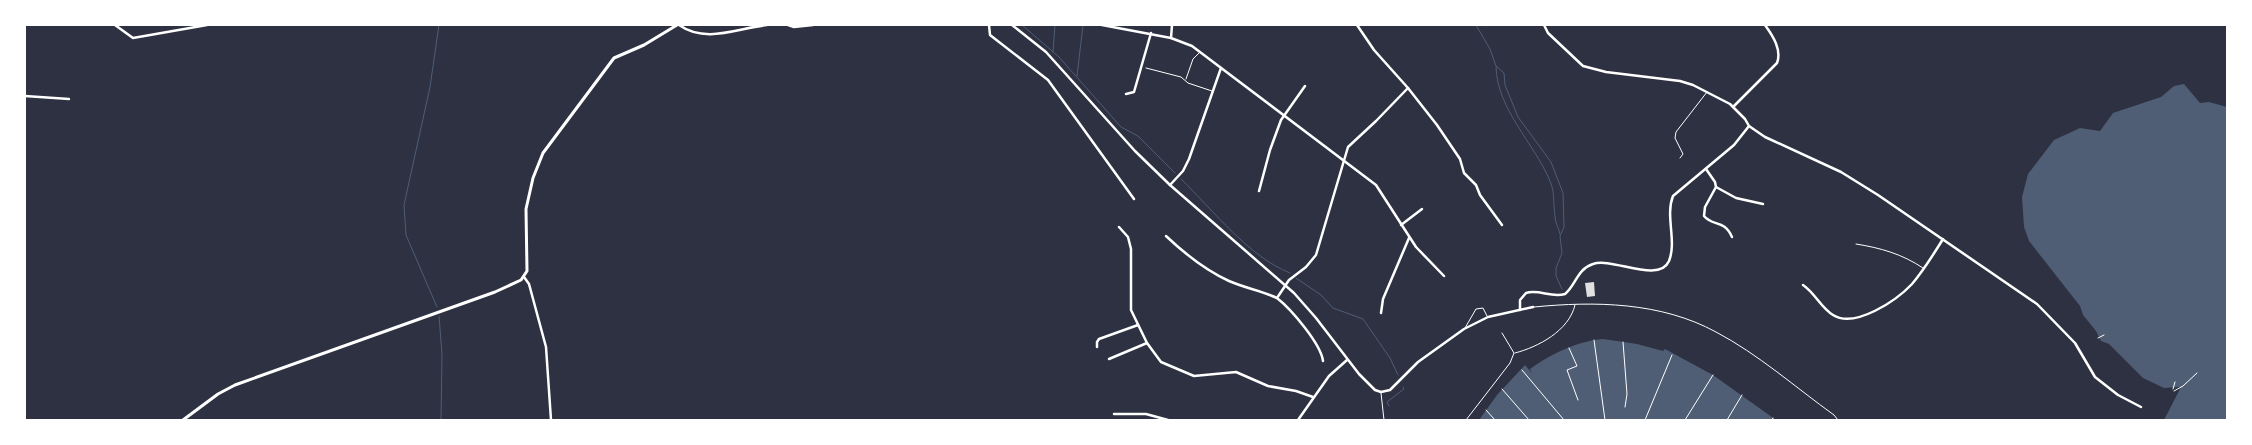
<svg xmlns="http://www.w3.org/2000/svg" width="2252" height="445" viewBox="0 0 2252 445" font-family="'Source Serif 4',serif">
<rect width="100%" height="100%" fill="#2d3142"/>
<g fill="#4f5d75">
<path d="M 2184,84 L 2200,103 L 2209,102 L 2227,107 L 2227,420 L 2164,420 L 2181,387 L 2164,388 L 2143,378 L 2109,344 L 2101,341 L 2096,331 L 2083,315 L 2080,306 L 2029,241 L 2024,227 L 2022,197 L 2028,174 L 2054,140 L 2080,128 L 2100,131 L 2113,113 L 2161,97 L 2174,86 Z"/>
<path d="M 1603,339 L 1637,344 L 1663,351 L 1665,349 L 1713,375 L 1776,420 L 1479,420 L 1497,395 L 1525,365 L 1532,373 L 1530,369 C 1551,354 1577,341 1603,339 Z"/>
</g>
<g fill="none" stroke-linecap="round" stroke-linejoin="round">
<g stroke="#4f5d75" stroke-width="1">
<path d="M 1022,25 L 1059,57 L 1121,127 L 1138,136 L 1175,173"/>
<path d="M 1476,25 L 1490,49 L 1496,66 L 1504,73 L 1505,85 L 1518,117 L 1551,162 L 1563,193 L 1564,227 L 1560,236 L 1562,253 L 1556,268 L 1556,276 L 1562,289"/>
<path d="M 1053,52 L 1055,25"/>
<path d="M 1496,67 C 1497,109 1534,143 1550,181 C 1555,192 1553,204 1555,216 C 1555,223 1559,228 1560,234"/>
<path d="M 1077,76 L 1083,25"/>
<path d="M 1181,179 C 1213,210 1249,257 1290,273"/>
<path d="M 1296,278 L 1321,295 L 1333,308 L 1363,319 L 1390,358 L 1398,375"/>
<path d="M 437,307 L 406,235 L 404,205 L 430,87 L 439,25"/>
<path d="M 439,316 L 442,354 L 441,420"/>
<path d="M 1389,406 L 1387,402 L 1404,389 L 1403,387"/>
</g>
</g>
<path fill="#e0e0e3" d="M 1594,282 L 1595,296 L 1587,297 L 1585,283 Z"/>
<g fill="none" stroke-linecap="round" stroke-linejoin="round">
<g stroke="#fff" stroke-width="1">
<path d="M 2098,338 L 2104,335"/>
<path d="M 1594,340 L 1605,420"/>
<path d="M 1623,342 L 1627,394 L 1625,407"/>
<path d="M 1569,348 L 1577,366 L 1567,370 L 1578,400"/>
<path d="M 1522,370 L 1564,420"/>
<path d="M 1502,389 L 1529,420"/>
<path d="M 2173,389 L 2175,382"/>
<path d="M 2174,391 L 2183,386 L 2197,373"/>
<path d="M 1486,410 L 1495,420"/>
<path d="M 1645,420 L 1672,355"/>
<path d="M 1685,420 L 1713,375"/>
<path d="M 1727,420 L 1742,395"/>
<path d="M 1772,420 L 1773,418"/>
</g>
<g stroke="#fff" stroke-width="1">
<path d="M 1146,68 L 1181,77 L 1188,83 L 1212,91"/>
<path d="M 1186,79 L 1193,59 L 1200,52"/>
<path d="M 1680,158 L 1683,154 L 1675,138 L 1676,132 L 1707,92"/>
<path d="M 1856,244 C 1881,248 1902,254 1923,268"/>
<path d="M 1534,307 C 1595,301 1661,302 1716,332 C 1758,354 1795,387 1834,415 L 1838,420"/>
<path d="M 1465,328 L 1476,309 L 1483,308 L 1487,316"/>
<path d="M 1515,353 C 1538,347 1569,331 1575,305"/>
<path d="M 1381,393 L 1384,420"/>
<path d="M 1466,420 L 1510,363 L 1514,353 L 1502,333"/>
</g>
<g stroke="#fff" stroke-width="2.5">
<path d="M 115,25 L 133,38 L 207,25"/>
<path d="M 679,25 C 706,44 738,28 767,25"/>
<path d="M 788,25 L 794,27 L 813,25"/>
<path d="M 989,25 L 990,35 L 1048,80 L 1134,199"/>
<path d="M 1012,25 L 1046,52 L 1135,151 L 1170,185 L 1294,293 L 1316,318 L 1359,374 L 1375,390 L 1381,392 L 1390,390 L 1418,362 L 1464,329 L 1488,317 L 1533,307"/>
<path d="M 1102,25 L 1171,38 L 1192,46 L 1376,185 L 1416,247 L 1444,276"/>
<path d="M 1171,38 L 1172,25"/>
<path d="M 1408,88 L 1437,125 L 1460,159 L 1464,173 L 1476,185 L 1480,195 L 1502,225"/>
<path d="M 1126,94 L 1134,92 L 1151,33"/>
<path d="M 25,96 L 69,99"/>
<path d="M 1733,107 L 1777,63 C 1782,50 1773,36 1765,25"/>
<path d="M 1749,126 L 1765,137 L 1841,172 L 1878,195 L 2037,304 L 2075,343 L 2095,377 L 2118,395 L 2141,407"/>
<path d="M 1706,169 L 1715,182 L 1716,187 L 1705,207 L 1704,216 C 1713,227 1724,219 1732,237"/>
<path d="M 1170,185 L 1183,171 L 1189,159 L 1221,68"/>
<path d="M 1716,187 L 1736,198 L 1763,204"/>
<path d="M 1259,191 L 1270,150 L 1281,120 L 1305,86"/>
<path d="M 1401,225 L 1422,209"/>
<path d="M 1119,227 L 1128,237 L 1131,249 L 1131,310 L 1147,343 L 1161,362 L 1194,376 L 1236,372 L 1268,386 L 1296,391 L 1313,397"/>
<path d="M 1166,236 C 1185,254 1205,270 1229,281 C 1245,288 1262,291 1277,298"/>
<path d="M 524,277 L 529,284 L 546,347 L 551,420"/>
<path d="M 1803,285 C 1815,293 1821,308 1833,315 C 1855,329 1897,300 1912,284 C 1924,270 1933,255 1943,239"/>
<path d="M 1520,310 L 1520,300 L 1526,293 C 1539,289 1551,298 1565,294 C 1576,285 1577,269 1593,264 C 1612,257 1659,284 1669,261 C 1677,241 1665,216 1673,196 L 1734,145 L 1749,126 L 1745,119 L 1730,104 L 1693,85 L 1680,81 L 1606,72 L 1583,66 L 1548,33 L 1544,25"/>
<path d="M 1381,313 L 1383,299 L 1409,238"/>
<path d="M 1097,347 L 1097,342 L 1099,339 L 1138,325"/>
<path d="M 1109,359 L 1147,343"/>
<path d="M 1323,361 C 1321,344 1291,309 1277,298 L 1289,280 L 1306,267 L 1316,255 L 1348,147 L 1376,121 L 1408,88 L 1374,50 L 1357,25"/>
<path d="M 1114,414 L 1146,414 L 1168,420"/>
<path d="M 1298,420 L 1329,376 L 1347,360"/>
</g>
<path stroke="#fff" stroke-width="3" d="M 183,420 L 218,394 L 235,385 L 495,292 L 521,280 L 527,271 L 526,209 L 533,178 L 543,153 L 614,58 L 644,45 L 677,25"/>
</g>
<rect width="2252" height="445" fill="none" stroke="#ffffff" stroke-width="52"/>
</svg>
